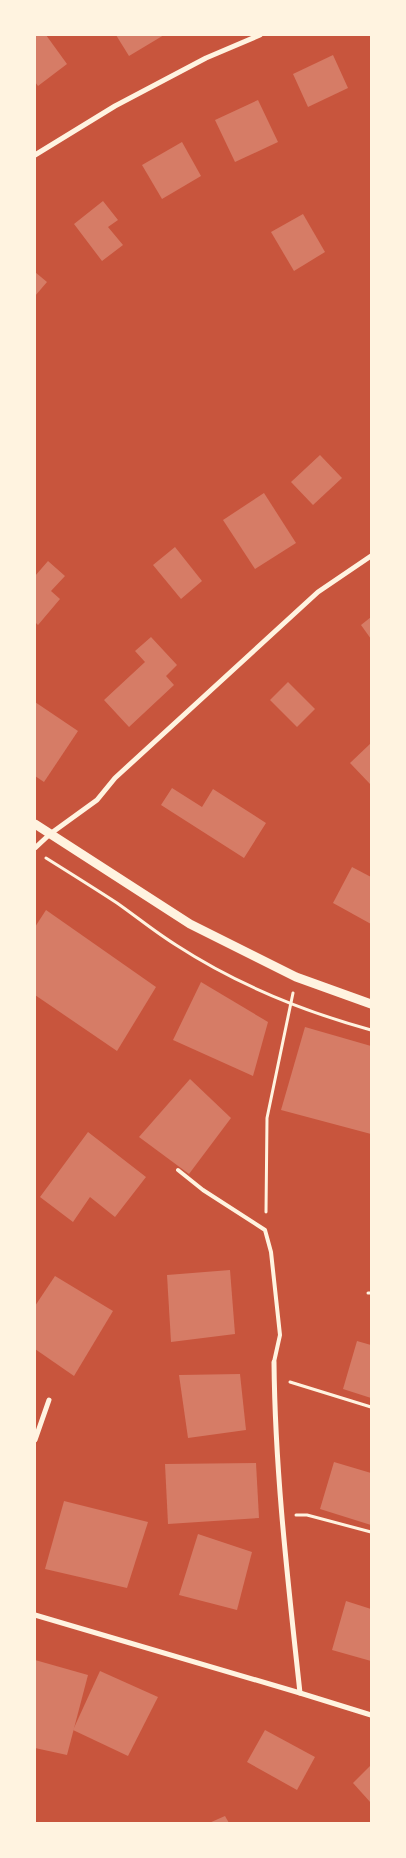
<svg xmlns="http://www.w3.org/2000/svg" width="406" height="1858" viewBox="0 0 406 1858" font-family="Commissioner,sans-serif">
<rect width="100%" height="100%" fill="#c8553d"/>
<g fill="#d67c66">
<path d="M 35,35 L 46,35 L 67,64 L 38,86 L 35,82 Z"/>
<path d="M 116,35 L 164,35 L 129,56 Z"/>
<path d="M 333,55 L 348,88 L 308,107 L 293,74 Z"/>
<path d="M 258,100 L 278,142 L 235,162 L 215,120 Z"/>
<path d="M 182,142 L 201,176 L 162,199 L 142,165 Z"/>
<path d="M 103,201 L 118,220 L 108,227 L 123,245 L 102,261 L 74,224 Z"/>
<path d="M 303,214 L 325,252 L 294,271 L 271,232 Z"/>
<path d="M 35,272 L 47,282 L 35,296 Z"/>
<path d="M 320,455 L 342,478 L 313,505 L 291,482 Z"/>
<path d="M 264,493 L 296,543 L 255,569 L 223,520 Z"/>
<path d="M 175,547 L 202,581 L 181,599 L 153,565 Z"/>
<path d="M 48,561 L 65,576 L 51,591 L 60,599 L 38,625 L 35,622 L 35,576 Z"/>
<path d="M 371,617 L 371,639 L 361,625 Z"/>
<path d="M 151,637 L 177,665 L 166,676 L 174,685 L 129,727 L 104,700 L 145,662 L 135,651 Z"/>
<path d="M 288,682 L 315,709 L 297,727 L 270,700 Z"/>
<path d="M 35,702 L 78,731 L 44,782 L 35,776 Z"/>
<path d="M 371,743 L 371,785 L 350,763 Z"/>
<path d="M 172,788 L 202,807 L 213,789 L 266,823 L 244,858 L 161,805 Z"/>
<path d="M 352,867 L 371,877 L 371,924 L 333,903 Z"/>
<path d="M 46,910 L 156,987 L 117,1051 L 35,995 L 35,927 Z"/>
<path d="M 201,982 L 268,1022 L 253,1076 L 173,1040 Z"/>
<path d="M 305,1027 L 371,1046 L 371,1134 L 281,1110 Z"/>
<path d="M 190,1079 L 231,1118 L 189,1174 L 139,1137 Z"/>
<path d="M 88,1132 L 146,1177 L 115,1217 L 90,1197 L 73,1222 L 40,1197 Z"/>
<path d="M 230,1270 L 235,1334 L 171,1342 L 167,1275 Z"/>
<path d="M 55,1276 L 113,1311 L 74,1376 L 35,1349 L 35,1306 Z"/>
<path d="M 357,1341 L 371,1345 L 371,1398 L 343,1389 Z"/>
<path d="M 240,1374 L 246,1430 L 188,1438 L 179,1375 Z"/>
<path d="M 334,1462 L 371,1473 L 371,1525 L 320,1509 Z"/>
<path d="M 256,1463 L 259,1518 L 168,1524 L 165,1464 Z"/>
<path d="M 64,1501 L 148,1522 L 127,1588 L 45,1569 Z"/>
<path d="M 198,1534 L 252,1552 L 237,1610 L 179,1595 Z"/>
<path d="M 346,1601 L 371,1609 L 371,1661 L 332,1650 Z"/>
<path d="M 35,1660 L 88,1675 L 67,1755 L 35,1748 Z"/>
<path d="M 100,1671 L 158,1697 L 128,1756 L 73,1730 Z"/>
<path d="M 265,1730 L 315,1757 L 297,1790 L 247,1762 Z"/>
<path d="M 371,1765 L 371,1803 L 353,1783 Z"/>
<path d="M 225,1816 L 229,1823 L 209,1823 Z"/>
</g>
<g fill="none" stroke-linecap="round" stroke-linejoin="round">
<g stroke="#fff3e0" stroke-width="3">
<path d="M 46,858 C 70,873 94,888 117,903 C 137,917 155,932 176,945 C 236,984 302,1011 371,1030"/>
<path d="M 266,1212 L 267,1118 L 293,993"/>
<path d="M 368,1293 L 371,1293"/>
<path d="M 290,1382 L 371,1407"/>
<path d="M 296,1515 L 307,1515 L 371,1532"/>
</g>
<path stroke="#fff3e0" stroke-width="4" d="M 178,1170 L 203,1190 L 265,1230 L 271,1252 L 280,1335 L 274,1362"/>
<g stroke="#fff3e0" stroke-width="5">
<path d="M 35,155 L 115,106 L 206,58 L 260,35"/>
<path d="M 35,848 L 50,834 L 97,800 L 115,778 L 318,592 L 371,556"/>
<path d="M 274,1362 C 275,1472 288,1582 300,1693"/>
<path d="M 35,1440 L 49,1400"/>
<path d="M 35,1615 L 300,1693 L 371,1715"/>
</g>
<path stroke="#fff3e0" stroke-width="9" d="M 35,824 L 190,924 L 296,977 L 371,1004"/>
</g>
<rect width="406" height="1858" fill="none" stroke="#fff3e0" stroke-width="72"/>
</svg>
